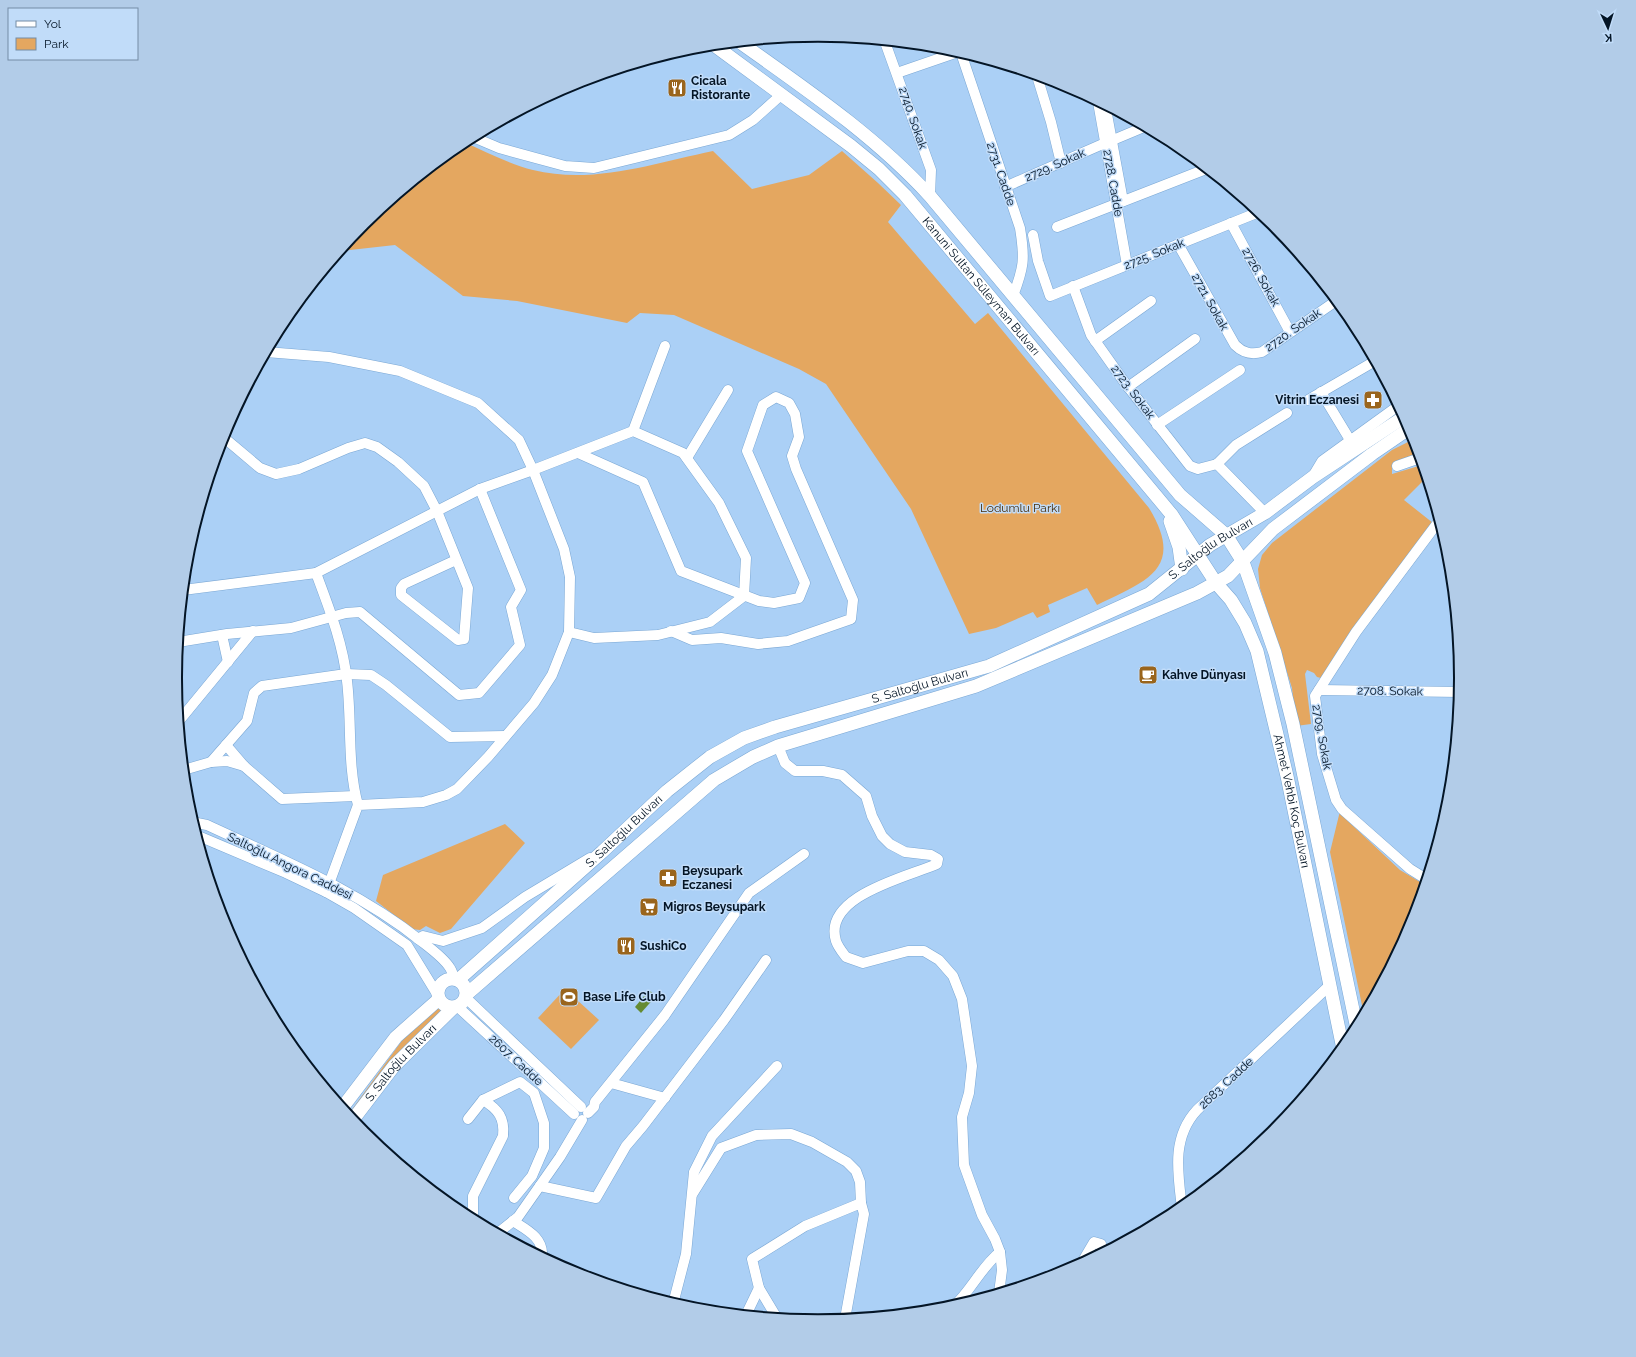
<svg xmlns="http://www.w3.org/2000/svg" width="1636" height="1357" viewBox="0 0 1636 1357" font-family="Raleway,sans-serif">
<rect width="100%" height="100%" fill="#abd0f6"/>
<g fill="#e4a760">
<path d="M 463,142 C 485,151 511,165 533,170 C 593,185 655,163 713,151 L 752,189 L 809,175 L 842,151 L 878,183 L 901,205 L 888,222 L 975,324 L 988,313 L 1149,508 C 1186,569 1146,581 1097,605 L 1087,588 L 1048,605 L 1050,612 L 1037,618 L 1033,612 L 996,628 L 969,634 L 911,509 L 826,384 L 799,369 L 674,315 L 640,313 L 627,323 L 517,301 L 463,296 L 395,245 L 341,251 L 363,223 Z"/>
<path d="M 1414,439 L 1419,453 L 1392,465 L 1392,474 L 1422,465 L 1426,478 L 1404,500 L 1433,523 L 1321,678 L 1317,677 L 1314,673 L 1307,670 L 1305,674 L 1311,724 L 1296,726 L 1292,688 L 1260,588 L 1258,569 L 1262,555 L 1272,543 L 1392,450 Z"/>
<path d="M 1340,811 L 1351,824 L 1400,870 L 1425,885 L 1412,925 L 1364,1015 L 1330,852 Z"/>
<path d="M 505,824 L 525,843 L 451,929 L 440,933 L 426,926 L 420,930 L 412,929 L 376,901 L 383,875 Z"/>
<path d="M 565,989 L 599,1020 L 571,1049 L 538,1018 Z"/>
<path d="M 438,1007 L 444,1011 L 351,1119 L 348,1115 L 406,1035 Z"/>
</g>
<path fill="#658b32" d="M 649,990 L 656,996 L 641,1013 L 635,1007 Z"/>
<g fill="none" stroke-linecap="round" stroke-linejoin="round">
<g stroke="#7aa7d4" stroke-width="11">
<g id="minor">
<path d="M 885,42 L 931,170 L 930,196"/>
<path d="M 961,53 L 1020,228 C 1025,259 1024,267 1013,296"/>
<path d="M 897,73 L 958,52"/>
<path d="M 1037,76 L 1051,122 L 1061,163"/>
<path d="M 1098,102 L 1127,265"/>
<path d="M 1106,109 L 1123,201"/>
<path d="M 473,137 L 499,148 L 565,166 L 594,168 L 729,135 L 753,120 L 781,95"/>
<path d="M 1113,140 L 1144,127"/>
<path d="M 1005,187 L 1105,143"/>
<path d="M 1231,223 L 1290,332"/>
<path d="M 1057,227 L 1206,169"/>
<path d="M 1033,235 L 1038,261 L 1050,296 L 1259,212"/>
<path d="M 1178,244 L 1235,345 C 1243,353 1251,355 1262,352 L 1336,301"/>
<path d="M 1073,286 L 1091,335 L 1125,383 L 1190,466 L 1198,469 L 1217,464"/>
<path d="M 1095,341 L 1151,301"/>
<path d="M 266,352 L 329,357 L 400,371 L 478,403 L 519,440 L 533,470 L 633,431 L 683,453 L 719,503 L 746,558 L 744,596 L 710,622 L 658,635 L 594,638 L 569,632"/>
<path d="M 1128,387 L 1195,339"/>
<path d="M 1321,392 L 1350,440"/>
<path d="M 1308,400 L 1375,361"/>
<path d="M 1157,425 L 1240,370"/>
<path d="M 633,431 L 665,346"/>
<path d="M 222,436 L 260,468 L 276,474 L 299,469 L 348,448 L 365,443 L 377,447 L 398,462 L 424,486 L 437,511 L 468,588 L 464,639 L 458,640 L 401,595 L 401,588 L 404,584 L 456,560"/>
<path d="M 578,453 L 643,482 L 681,571 L 759,601 L 774,603 L 799,598 L 805,583 L 747,451 L 763,405 L 776,397 L 789,403 L 795,414 L 799,437 L 792,456 L 796,469 L 853,600 L 851,619 L 788,641 L 758,644 L 721,638 L 692,640 L 671,631"/>
<path d="M 687,458 L 728,390"/>
<path d="M 1217,464 L 1236,445 L 1287,413"/>
<path d="M 1217,464 L 1265,513"/>
<path d="M 1397,466 L 1420,458"/>
<path d="M 1313,476 L 1322,461 L 1398,406"/>
<path d="M 316,573 C 329,608 343,643 347,681 C 352,722 347,765 358,805"/>
<path d="M 183,590 L 316,573 L 480,489 L 533,470 L 564,549 L 570,577 L 569,632 L 552,675 L 534,703 L 488,757 L 457,789 L 446,795 L 423,802 L 358,805 L 326,892"/>
<path d="M 222,635 L 228,662"/>
<path d="M 178,642 L 227,634 L 291,628 L 346,613 L 360,612 L 459,695 L 479,693 L 520,645 L 511,607 L 521,590 L 480,489"/>
<path d="M 1319,690 L 1460,692"/>
<path d="M 179,721 L 253,631"/>
<path d="M 226,745 L 244,766"/>
<path d="M 778,746 L 785,763 L 795,771 L 823,771 L 842,775 L 866,796 L 872,816 L 882,836 L 890,844 L 905,852 L 931,855 L 938,859 L 937,864 C 907,877 822,896 836,941 C 838,947 843,953 846,957 L 863,963 L 908,951 L 924,951 L 939,960 L 953,976 L 962,999 L 972,1066 L 969,1093 L 962,1117 L 964,1165 L 982,1215 L 995,1239 L 1000,1252 L 1002,1270 L 999,1293"/>
<path d="M 211,762 L 227,761 L 244,766 L 282,799 L 355,796"/>
<path d="M 183,767 L 187,769 L 211,762 L 247,721 L 254,693 L 262,686 L 346,674 L 371,675 L 386,685 L 450,737 L 505,736"/>
<path d="M 192,822 L 207,825 C 280,859 357,890 421,941 C 430,948 444,958 450,968 C 452,971 453,975 455,979"/>
<path d="M 196,835 L 286,873 L 326,892 L 354,908 L 407,945 L 437,994"/>
<path d="M 1426,879 L 1410,869 L 1342,809 L 1336,800 L 1322,754 L 1315,696 L 1356,632 L 1439,521"/>
<path d="M 418,939 L 423,936 L 443,941 L 482,928 L 525,897 L 590,858"/>
<path d="M 466,998 L 581,1107"/>
<path d="M 458,1007 L 574,1114"/>
<path d="M 611,1083 L 665,1098"/>
<path d="M 483,1100 L 520,1082 L 534,1093 L 544,1123 L 544,1148 L 532,1176 L 514,1198"/>
<path d="M 588,1113 L 594,1107 L 595,1102 L 665,1015 L 749,893 L 804,854"/>
<path d="M 468,1119 L 483,1100 C 498,1109 505,1118 503,1136 L 473,1196 L 473,1220"/>
<path d="M 540,1186 L 596,1198 L 626,1146 L 643,1126 L 724,1020 L 766,960"/>
<path d="M 693,1193 L 721,1148 L 756,1135 L 791,1134 L 812,1142 L 847,1162 L 856,1171 L 860,1182 L 861,1203"/>
<path d="M 1182,1208 C 1178,1174 1171,1138 1197,1110 L 1330,985"/>
<path d="M 513,1221 C 527,1230 544,1238 542,1257"/>
<path d="M 498,1233 L 518,1217 L 560,1157 L 582,1120"/>
<path d="M 1081,1264 L 1094,1242 L 1101,1244 L 1101,1253"/>
<path d="M 673,1304 L 686,1254 L 694,1172 L 712,1136 L 777,1066"/>
<path d="M 953,1307 C 971,1291 981,1267 1000,1252"/>
<path d="M 746,1315 L 759,1288"/>
<path d="M 777,1318 L 759,1288 L 752,1259 L 805,1226 L 861,1203 L 864,1214 L 845,1319"/>
</g>
</g>
<g stroke="#7aa7d4" stroke-width="14">
<g id="major">
<path d="M 741,43 C 807,90 875,136 930,196 L 1180,495 L 1226,535 L 1243,562 L 1275,653 L 1293,724 L 1357,1029"/>
<path id="s1" d="M 714,45 L 851,146 L 879,169 L 905,195 L 1172,515 L 1216,583 L 1231,600 L 1245,623 L 1257,651 L 1287,776 L 1343,1049"/>
<path d="M 1170,521 L 1179,547 L 1182,569"/>
<circle cx="452" cy="993" r="14"/>
<path id="s2" d="M 458,980 L 602,852 L 667,791 L 710,757 L 744,738 L 775,727 L 989,666 L 1149,594 L 1210,545 L 1265,513 L 1313,477 L 1404,417"/>
<path d="M 467,994 L 714,780 L 753,757 L 778,746 L 976,686 L 1197,593 L 1228,576 L 1273,529 L 1372,454 L 1410,428"/>
<path d="M 342,1108 L 396,1037 L 439,999"/>
<path id="s3" d="M 352,1121 L 394,1066 L 453,1008"/>
</g>
</g>
<use href="#minor" stroke="#fff" stroke-width="10"/>
<use href="#major" stroke="#fff" stroke-width="13"/>
</g>
<defs>
<g id="restaurant-square" transform="scale(1)"><rect x="-9" y="-9" width="18" height="18" rx="4" fill="#9a651c" stroke="#c1dcf9"/><path d="M-5-6h1v4h1v-4h1v4h1v-4h1v5L-1.5 .5V6h-2V.5L-5-1ZM5-6V6H3V1.5H1.5Q1.5-4 5-6Z" fill="#fff"/></g>
<g id="pharmacy-square" transform="scale(1)"><rect x="-9" y="-9" width="18" height="18" rx="4" fill="#9a651c" stroke="#c1dcf9"/><path d="M-2-6h4v4h4v4h-4v4h-4v-4h-4v-4h4Z" fill="#fff"/></g>
<g id="cafe-square" transform="scale(1)"><rect x="-9" y="-9" width="18" height="18" rx="4" fill="#9a651c" stroke="#c1dcf9"/><path d="M-5.5-4.5H6V0H3Q3 3.5 0 3.5H-2.5Q-5.5 3.5-5.5 0ZM3-3.2v2h1.7v-2ZM-6 4.5H4V6H-6Z" fill="#fff"/></g>
<g id="supermarket-square" transform="scale(1)"><rect x="-9" y="-9" width="18" height="18" rx="4" fill="#9a651c" stroke="#c1dcf9"/><path d="M-6-5.5h2.5l.6 2H6L4.5 2H-2.5L-4.4-4H-6ZM-1.5 3.2a1.3 1.3 0 1 0 .1 0ZM3 3.2a1.3 1.3 0 1 0 .1 0Z" fill="#fff"/></g>
<g id="stadium-square" transform="scale(1)"><rect x="-9" y="-9" width="18" height="18" rx="4" fill="#9a651c" stroke="#c1dcf9"/><path d="M0-5a6.5 5 0 1 0 0 10a6.5 5 0 1 0 0-10ZM-3.5-1.8h7v3.6h-7Z" fill="#fff"/></g>
</defs>
<g fill-rule="evenodd">
<use href="#restaurant-square" x="677" y="88"/>
<use href="#pharmacy-square" x="1373" y="400"/>
<use href="#cafe-square" x="1148" y="675"/>
<use href="#pharmacy-square" x="668" y="878"/>
<use href="#supermarket-square" x="649" y="907"/>
<use href="#restaurant-square" x="626" y="946"/>
<use href="#stadium-square" x="569" y="997"/>
</g>
<g text-anchor="middle" stroke-width="3" stroke-linejoin="round" paint-order="stroke">
<g font-size="12" font-weight="bold" fill="#041526" stroke="#c1dcf9" text-anchor="start">
<text x="691" y="85">Cicala<tspan x="691" dy="14">Ristorante</tspan></text>
<text x="1359" y="404" text-anchor="end">Vitrin Eczanesi</text>
<text x="1162" y="679">Kahve Dünyası</text>
<text x="682" y="875">Beysupark<tspan x="682" dy="14">Eczanesi</tspan></text>
<text x="663" y="911">Migros Beysupark</text>
<text x="640" y="950">SushiCo</text>
<text x="583" y="1001">Base Life Club</text>
</g>
<g font-size="12" fill="#041526" stroke="#c1dcf9">
<text transform="translate(913 118) rotate(71)" y="4">2740. Sokak</text>
<text transform="translate(1055 165) rotate(-24)" y="4">2729. Sokak</text>
<text transform="translate(1001 174) rotate(71)" y="4">2731. Cadde</text>
<text transform="translate(1113 183) rotate(80)" y="4">2728. Cadde</text>
<text transform="translate(1154 254) rotate(-22)" y="4">2725. Sokak</text>
<text transform="translate(1261 277) rotate(61)" y="4">2726. Sokak</text>
<text dy="4" stroke="none"><textPath href="#s1" startOffset="362">Kanuni Sultan Süleyman Bulvarı</textPath></text>
<text transform="translate(1210 302) rotate(61)" y="4">2721. Sokak</text>
<text transform="translate(1293 330) rotate(-35)" y="4">2720. Sokak</text>
<text transform="translate(1133 392) rotate(53)" y="4">2723. Sokak</text>
<text dy="4" stroke="none"><textPath href="#s2" startOffset="883">S. Saltoğlu Bulvarı</textPath></text>
<text dy="4" stroke="none"><textPath href="#s2" startOffset="559">S. Saltoğlu Bulvarı</textPath></text>
<text transform="translate(1390 691) rotate(1)" y="4">2708. Sokak</text>
<text transform="translate(1322 737) rotate(80)" y="4">2709. Sokak</text>
<text dy="4" stroke="none"><textPath href="#s1" startOffset="975">Ahmet Vehbi Koç Bulvarı</textPath></text>
<text dy="4" stroke="none"><textPath href="#s2" startOffset="223">S. Saltoğlu Bulvarı</textPath></text>
<text transform="translate(290 866) rotate(26)" y="4">Saltoğlu Angora Caddesi</text>
<text transform="translate(516 1060) rotate(43)" y="4">2607. Cadde</text>
<text dy="4" stroke="none"><textPath href="#s3" startOffset="76">S. Saltoğlu Bulvarı</textPath></text>
<text transform="translate(1226 1083) rotate(-43)" y="4">2683. Cadde</text>
</g>
<g font-size="12" fill="#462b07" stroke="#c1dcf9">
<text x="1020" y="512">Lodumlu Parkı</text>
</g>
</g>
<path d="M0 0H1636V1357H0ZM182 678a636 636 0 1 1 1272 0a636 636 0 1 1-1272 0Z" fill="#b2cce8" fill-rule="evenodd"/>
<path fill="none" stroke="#041526" stroke-width="2" d="M182 678a636 636 0 1 1 1272 0a636 636 0 1 1-1272 0Z"/>
<rect x="8" y="8" width="130" height="52" fill="#c1dcf9" stroke="#758ca5"/>
<rect x="16" y="21" width="20" height="6" fill="#ffffff" stroke="#758ca5"/>
<text x="44" y="28" font-size="12" fill="#041526">Yol</text>
<rect x="16" y="38" width="20" height="12" fill="#e4a760" stroke="#758ca5"/>
<text x="44" y="48" font-size="12" fill="#041526">Park</text>
<g transform="translate(1608 28) rotate(176)" stroke="#c1dcf9" stroke-width="3" paint-order="stroke">
<path d="M0-3L7 15L0 10L-7 15Z" fill="#041526"/>
<text y="-6" font-size="11" font-weight="bold" text-anchor="middle" fill="#041526">K</text>
</g>
</svg>
